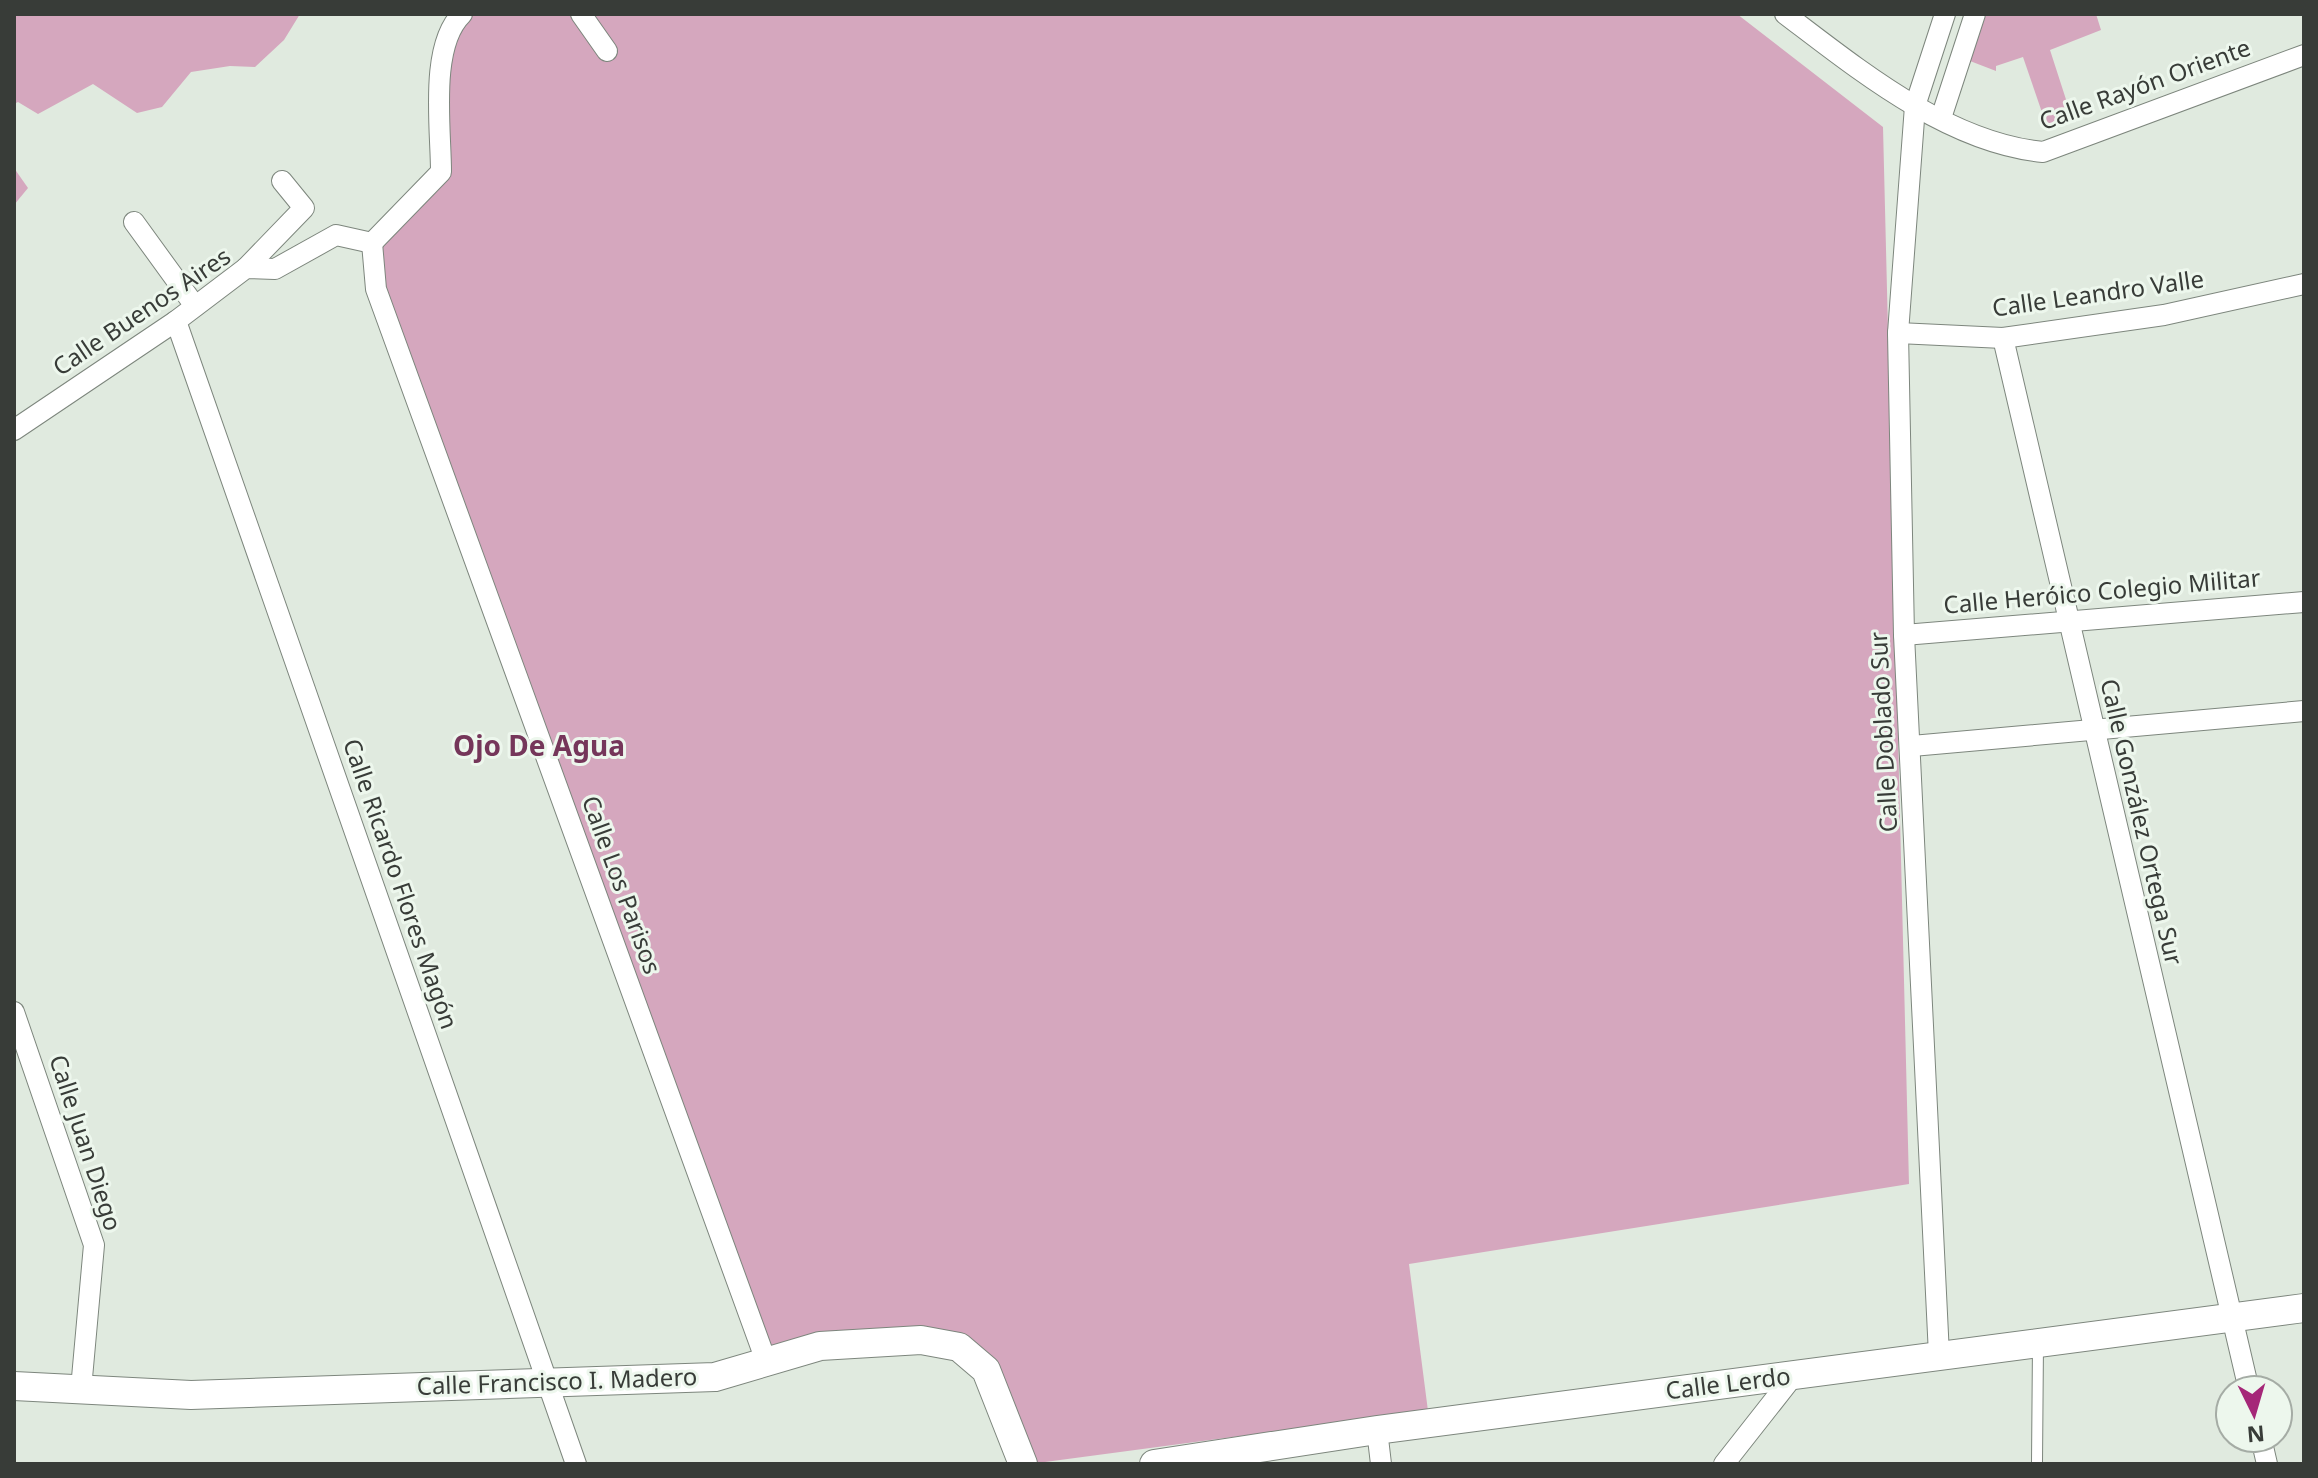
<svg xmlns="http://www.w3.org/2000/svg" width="2318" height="1478" viewBox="0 0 2318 1478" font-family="'Noto Sans',sans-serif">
<rect width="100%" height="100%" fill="#e0eadf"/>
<g fill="#d5a7be">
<path d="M 14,14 L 300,14 L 284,40 L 255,67 L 230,66 L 191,72 L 162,107 L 137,113 L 93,84 L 38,114 L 18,102 L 14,104 Z"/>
<path d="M 460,14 L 1737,14 L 1883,127 L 1909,1184 L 1409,1264 L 1428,1411 L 1030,1464 L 967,1347 L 769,1363 L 382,291 L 377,251 L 439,164 L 443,48 Z"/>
<path d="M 1986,14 L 2096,14 L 2101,30 L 2050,50 L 2072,118 L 2047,127 L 2023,57 L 1996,66 L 1996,71 L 1970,61 Z"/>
<path d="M 14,168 L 28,188 L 14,205 Z"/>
</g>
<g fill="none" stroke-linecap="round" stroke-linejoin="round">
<g stroke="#7d867d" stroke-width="12">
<path id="lane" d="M 2037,1462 L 2038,1344"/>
</g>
<g stroke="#7d867d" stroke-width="22">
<g id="street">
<path d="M 581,14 L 607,51"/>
<path d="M 1785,14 C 1859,70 1948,143 2043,152 L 2304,55"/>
<path d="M 1941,118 L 1975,14"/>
<path d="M 134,222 L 195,306"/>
<path d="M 372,243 L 376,289 L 766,1361"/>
<path d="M 372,243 L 441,172 C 441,128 429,46 462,14"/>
<path d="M 246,268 L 304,208 L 282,181"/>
<path d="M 176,321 L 576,1464"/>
<path d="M 1898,333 L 2003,338 L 2164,315 L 2304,284"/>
<path d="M 2003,338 L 2249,1390"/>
<path d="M 14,430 L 176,321 L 246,268 L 275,269 L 336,235 L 372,243"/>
<path d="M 1904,635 L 2304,602"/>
<path d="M 1912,746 L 2304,711"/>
<path d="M 14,1012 L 94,1245 L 81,1389"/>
<path d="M 1939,1355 L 1904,635 L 1898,333 L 1915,106 L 1945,14"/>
<path d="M 1377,1430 L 1381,1464"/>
<path d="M 2261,1438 L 2267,1464"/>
<path d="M 1724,1464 L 1794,1375"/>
</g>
</g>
<g stroke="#7d867d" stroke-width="30">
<g id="secondary">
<path d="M 14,1386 L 191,1395 L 715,1377 L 820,1346 L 921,1340 L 959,1347 L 986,1370 L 1023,1464"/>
<path d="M 1154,1464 L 1377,1430 L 2304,1308"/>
</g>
</g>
<use href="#lane" stroke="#fff" stroke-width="10"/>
<use href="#street" stroke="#fff" stroke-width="20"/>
<use href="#secondary" stroke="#fff" stroke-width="28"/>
</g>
<g text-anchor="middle" stroke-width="6" stroke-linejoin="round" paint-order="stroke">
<g font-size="24" fill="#383c38" stroke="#edf7ed">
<text transform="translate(2145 85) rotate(-20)" y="8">Calle Rayón Oriente</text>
<text transform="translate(2098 294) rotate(-8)" y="8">Calle Leandro Valle</text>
<text transform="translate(142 312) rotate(-34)" y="8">Calle Buenos Aires</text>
<text transform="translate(2102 592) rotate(-5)" y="8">Calle Heróico Colegio Militar</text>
<text transform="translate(1884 732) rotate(-93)" y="8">Calle Doblado Sur</text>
<text transform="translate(2141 822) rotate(77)" y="8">Calle González Ortega Sur</text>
<text transform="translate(400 884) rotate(71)" y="8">Calle Ricardo Flores Magón</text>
<text transform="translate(621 885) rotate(70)" y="8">Calle Los Parisos</text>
<text transform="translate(85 1143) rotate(72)" y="8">Calle Juan Diego</text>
<text transform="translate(557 1382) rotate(-2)" y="8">Calle Francisco I. Madero</text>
<text transform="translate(1728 1384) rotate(-7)" y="8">Calle Lerdo</text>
</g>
<g font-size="28" font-weight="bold" fill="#75365a" stroke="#edf7ed">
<text x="539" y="756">Ojo De Agua</text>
</g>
</g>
<rect width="2318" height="1478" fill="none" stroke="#383c38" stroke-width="32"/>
<g transform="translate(2254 1414) rotate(175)"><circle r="38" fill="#edf7ed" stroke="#a5aca5" stroke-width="2"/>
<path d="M0-6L14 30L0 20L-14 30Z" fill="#a52778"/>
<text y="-12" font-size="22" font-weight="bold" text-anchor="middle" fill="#383c38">N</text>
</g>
</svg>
